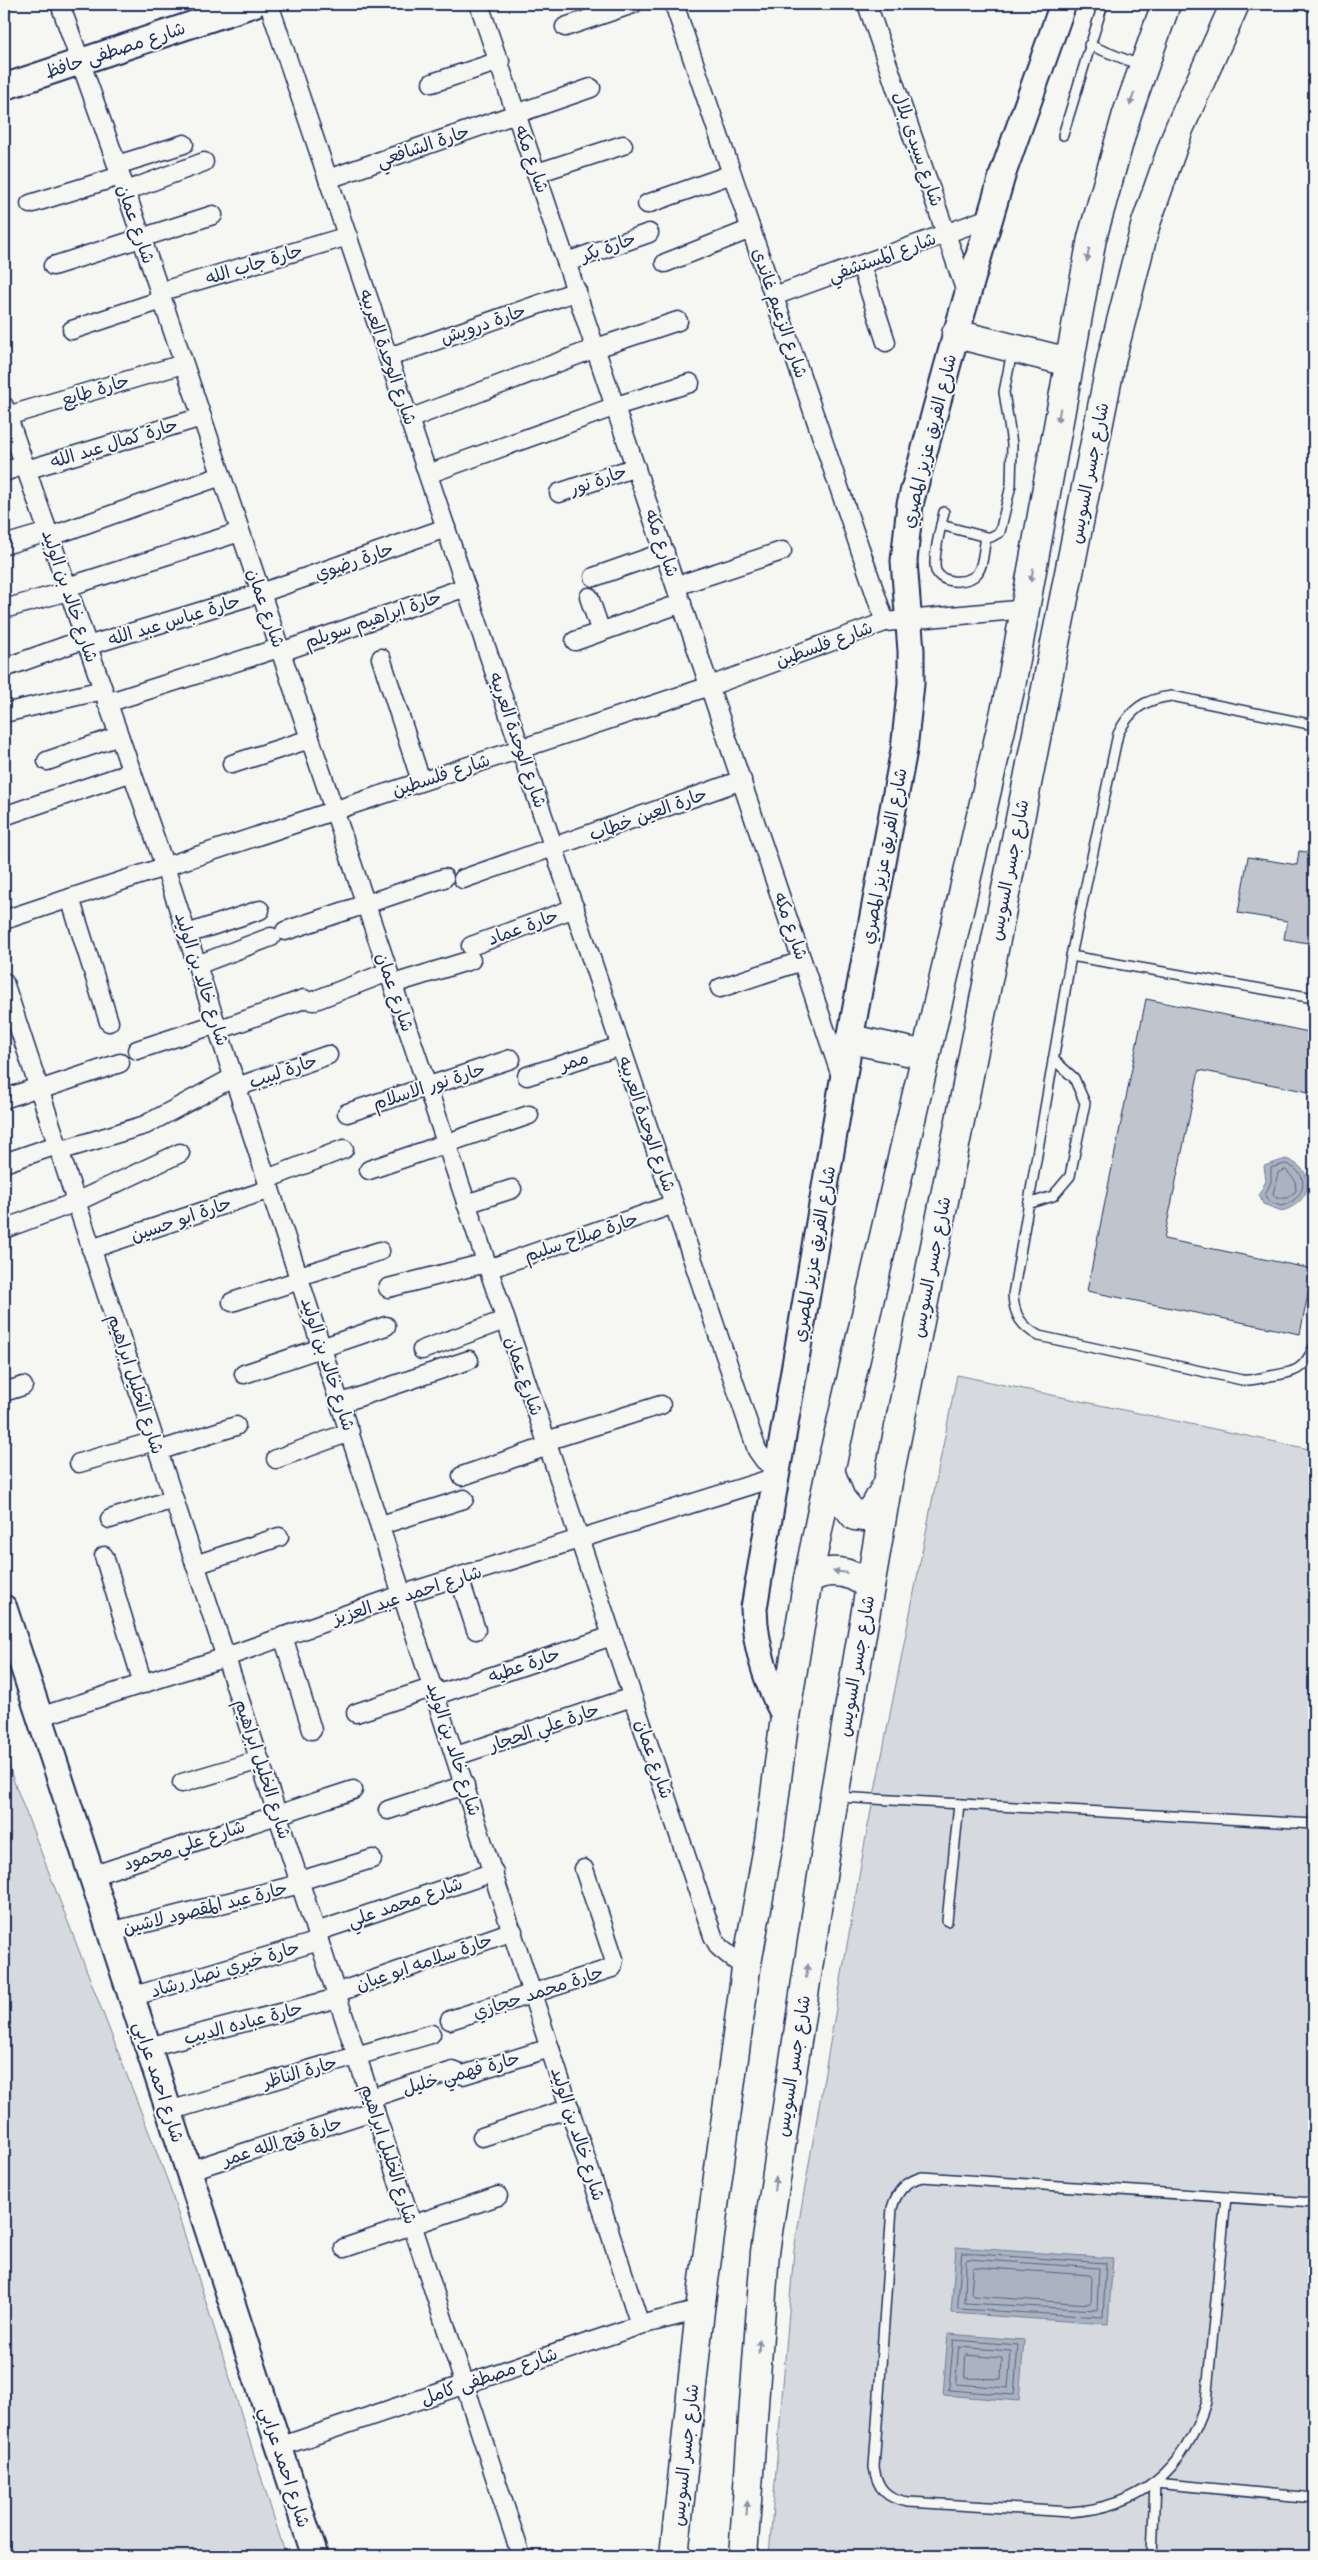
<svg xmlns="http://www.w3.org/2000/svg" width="1318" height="2560" viewBox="0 0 1318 2560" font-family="Mynerve,'Playpen Sans Arabic',sans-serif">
<rect width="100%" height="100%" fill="#f6f6f2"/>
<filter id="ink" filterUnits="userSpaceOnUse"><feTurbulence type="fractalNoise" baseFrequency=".02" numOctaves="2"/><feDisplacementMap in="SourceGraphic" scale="10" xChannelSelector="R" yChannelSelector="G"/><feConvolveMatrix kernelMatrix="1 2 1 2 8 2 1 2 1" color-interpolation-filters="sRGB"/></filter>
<g filter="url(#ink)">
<g fill="#d6d9dd" stroke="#78849e">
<path d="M 957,1375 L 1314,1450 L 1314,2556 L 769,2556 L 794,2250 L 866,1836 Z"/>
<path d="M 4,1746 L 13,1779 L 168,2182 L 286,2556 L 4,2556 Z"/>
</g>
<g fill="#abb2c0" stroke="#717e99">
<path d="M 1286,1159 C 1318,1170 1313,1202 1282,1211 L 1263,1204 L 1259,1194 L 1266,1181 L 1264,1166 Z"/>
<path d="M 956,2247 L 1113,2258 L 1108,2324 L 951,2313 Z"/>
<path d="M 948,2334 L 1024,2340 L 1019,2401 L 943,2395 Z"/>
</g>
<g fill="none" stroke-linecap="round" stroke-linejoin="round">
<g stroke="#556385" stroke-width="1">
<path d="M 1286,1164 C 1312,1173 1306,1200 1281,1206 L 1268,1201 L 1265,1195 L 1271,1182 L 1271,1168 Z"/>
<path d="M 1286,1170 L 1295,1180 L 1296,1191 L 1287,1198 L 1276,1198 L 1273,1194 L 1278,1173 Z"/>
<path d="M 962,2253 L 1106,2263 L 1103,2317 L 958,2309 Z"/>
<path d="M 968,2259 L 1099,2268 L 1097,2310 L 965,2303 L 966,2262 Z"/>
<path d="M 975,2267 L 1090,2275 L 1092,2278 L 1091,2302 L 1088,2304 L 973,2296 L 971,2293 L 973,2269 Z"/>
<path d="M 954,2340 L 1018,2345 L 1014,2395 L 949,2390 Z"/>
<path d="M 959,2347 L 1011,2351 L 1008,2388 L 956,2384 Z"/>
<path d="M 966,2355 L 1002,2358 L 1001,2379 L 965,2378 Z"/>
</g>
</g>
<g fill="#c0c4cd" stroke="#1b2f5e">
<path d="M 1299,851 L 1314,853 L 1314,944 L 1284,939 L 1287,921 L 1238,913 L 1248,857 L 1297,865 Z"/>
<path d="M 1146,999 L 1314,1033 L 1314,1093 L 1199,1070 L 1164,1239 L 1313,1269 L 1300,1334 L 1087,1291 Z"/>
</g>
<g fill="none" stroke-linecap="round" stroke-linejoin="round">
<g stroke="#1b2f5e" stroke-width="12">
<g id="lane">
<path d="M 1089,45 L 1142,66"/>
<path d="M 1063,135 L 1103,4"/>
<path d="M 944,512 C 941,526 932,559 936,571 C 939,577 945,580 952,581 C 985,583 981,563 986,537"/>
<path d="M 941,525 L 986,537 L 991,537 L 1000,532 L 1011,485 L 1012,444 L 1004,392 L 1012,352"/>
<path d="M 1314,725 L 1172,696 C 1145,699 1130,709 1118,734 L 1071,956 L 1013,1295 C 1014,1315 1021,1326 1039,1336 L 1242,1380 C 1252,1381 1260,1378 1270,1376 C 1295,1372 1303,1371 1314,1347"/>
<path d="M 1071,956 L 1314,998"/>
<path d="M 1028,1204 L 1053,1196 L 1070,1176 L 1085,1103 L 1074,1078 L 1053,1059"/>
<path d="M 838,1797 L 1314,1824"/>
<path d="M 947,1921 L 959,1804"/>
<path d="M 1226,2197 L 1206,2402 C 1184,2471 1141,2507 1069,2512 L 909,2502 C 887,2499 877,2489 874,2467 L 892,2208 C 897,2191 905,2182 922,2177 L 1314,2203"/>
<path d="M 1152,2556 L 1155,2483 L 1314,2498"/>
</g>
</g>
<g stroke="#1b2f5e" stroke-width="21">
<g id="street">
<path d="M 60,4 L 117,165 L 713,1936 L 719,1947 L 746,1969"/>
<path d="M 269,4 L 757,1450 L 764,1460 L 777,1469"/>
<path d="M 479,4 L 842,1079"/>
<path d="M 674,4 L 885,622"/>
<path d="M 867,4 L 967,295"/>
<path d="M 565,27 L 633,4"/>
<path d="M 432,83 L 500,61"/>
<path d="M 117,165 L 184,144"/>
<path d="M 537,173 L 623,145"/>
<path d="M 328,179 L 591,88"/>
<path d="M 126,191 L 204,162"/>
<path d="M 30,204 L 120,176"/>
<path d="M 647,204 L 732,174"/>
<path d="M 567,262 L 649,233"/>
<path d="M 665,263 L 751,229"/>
<path d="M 861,265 L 886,342"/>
<path d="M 53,266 L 213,215"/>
<path d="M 159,292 L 348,236"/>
<path d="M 774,296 L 989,218"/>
<path d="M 72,330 L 162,300"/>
<path d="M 389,357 L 577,291"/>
<path d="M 4,406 L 165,867 L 640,2325"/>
<path d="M 7,416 L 183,364"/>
<path d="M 409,419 L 596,348 L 678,321"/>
<path d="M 26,470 L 202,417"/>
<path d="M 4,472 L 24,465"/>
<path d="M 428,474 L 616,406 L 690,383"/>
<path d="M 559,493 L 636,467"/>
<path d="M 49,537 L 221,476"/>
<path d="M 4,545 L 48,532"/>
<path d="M 594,577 L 665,552"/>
<path d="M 676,586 L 782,551"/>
<path d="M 67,587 L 240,532"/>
<path d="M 589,597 L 601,632"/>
<path d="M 4,609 L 68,591"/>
<path d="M 575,641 L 682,603"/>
<path d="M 87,646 L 261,593 L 446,528"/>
<path d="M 281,652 L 466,587"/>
<path d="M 381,658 L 421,781"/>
<path d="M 4,668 L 85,639"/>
<path d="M 107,703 L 279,648"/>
<path d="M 4,713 L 103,690"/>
<path d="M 47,761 L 119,736"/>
<path d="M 232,764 L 310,739"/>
<path d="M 4,816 L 132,772"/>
<path d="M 463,879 L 742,780"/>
<path d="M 70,898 L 109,1022"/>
<path d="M 4,920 L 710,686 L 885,622 L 1026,609"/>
<path d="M 285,931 L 444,878"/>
<path d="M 187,934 L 260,910"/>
<path d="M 471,946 L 575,908"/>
<path d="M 197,965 L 271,937"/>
<path d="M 4,982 L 521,2556"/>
<path d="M 393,984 L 471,960"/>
<path d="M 720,988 L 802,961"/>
<path d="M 313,1001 L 388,972"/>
<path d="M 218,1030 L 304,999"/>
<path d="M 137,1050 L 216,1024"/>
<path d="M 527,1076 L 621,1046"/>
<path d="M 237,1087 L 328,1055"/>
<path d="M 39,1090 L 120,1063"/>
<path d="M 4,1099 L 38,1087"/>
<path d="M 347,1113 L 511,1059"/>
<path d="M 59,1151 L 145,1125 L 234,1077"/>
<path d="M 4,1163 L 57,1145"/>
<path d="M 369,1170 L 529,1115"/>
<path d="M 267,1179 L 344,1149"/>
<path d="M 466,1204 L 512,1189"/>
<path d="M 4,1229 L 76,1202 L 180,1153"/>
<path d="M 91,1249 L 270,1189"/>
<path d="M 488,1269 L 674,1204"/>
<path d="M 299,1276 L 380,1251"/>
<path d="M 388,1288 L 486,1263"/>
<path d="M 232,1302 L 300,1280"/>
<path d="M 422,1350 L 505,1320"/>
<path d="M 244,1374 L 386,1326"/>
<path d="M 4,1392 L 23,1386"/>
<path d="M 341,1403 L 469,1360"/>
<path d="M 546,1441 L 661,1405"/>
<path d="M 158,1451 L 236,1426"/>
<path d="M 276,1459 L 350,1432"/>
<path d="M 79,1463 L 155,1441"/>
<path d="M 462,1476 L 548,1446"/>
<path d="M 110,1519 L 174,1499"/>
<path d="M 381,1525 L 464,1499"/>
<path d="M 104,1556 L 143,1684"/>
<path d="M 195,1565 L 279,1537"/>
<path d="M 459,1577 L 476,1630"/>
<path d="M 283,1636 L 312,1730"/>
<path d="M 436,1695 L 612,1636"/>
<path d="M 356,1713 L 434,1687"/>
<path d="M 39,1717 L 226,1657 L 404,1594 L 776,1477"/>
<path d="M 456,1756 L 632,1697"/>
<path d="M 182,1783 L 260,1760"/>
<path d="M 388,1810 L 465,1785"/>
<path d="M 91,1876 L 353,1790"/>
<path d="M 299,1881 L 372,1859"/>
<path d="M 110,1932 L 300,1884"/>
<path d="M 316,1932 L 494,1872"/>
<path d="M 336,1993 L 513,1931"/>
<path d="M 131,1997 L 319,1941"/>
<path d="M 450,2020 L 612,1968 L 614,1959 L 584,1869"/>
<path d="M 148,2047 L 338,1998"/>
<path d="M 371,2098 L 453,2071 L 463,2075 L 550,2048"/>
<path d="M 169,2111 L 431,2034"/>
<path d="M 482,2137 L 570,2108"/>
<path d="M 188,2171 L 375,2110"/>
<path d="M 344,2248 L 498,2196"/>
<path d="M 279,2447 L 640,2325 L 700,2310"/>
</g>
</g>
<g stroke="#1b2f5e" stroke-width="29">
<g id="secondary">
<path d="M 4,87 L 254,4"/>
<path d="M 4,1608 L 315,2556"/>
<path d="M 785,1717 C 766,1682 755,1647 754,1608 L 850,1039 L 904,750 L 911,684 L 911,651 L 904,561 L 910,504 L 956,334 L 1003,173 L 1063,4"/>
</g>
</g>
<g stroke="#1b2f5e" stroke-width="31">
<g id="primary">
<path d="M 956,334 L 1069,362"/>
<path d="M 850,1039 L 926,1055"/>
<path d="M 830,1471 L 841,1499 L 855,1516 L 864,1517 L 874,1508 L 884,1490"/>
<path d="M 808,1579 C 830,1567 851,1570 870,1587"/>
<path d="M 674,2556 L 700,2310 L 746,1969 L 769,1841 L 785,1717 L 808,1579 L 830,1471 L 1012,681 L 1092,238 L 1127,114 L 1166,4"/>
<path d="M 743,2556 L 765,2252 L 834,1797 L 888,1482 L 1112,357 L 1146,223 L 1179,129 L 1235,4"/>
</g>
</g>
<use href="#lane" stroke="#f6f6f2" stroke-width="9"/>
<use href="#street" stroke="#f6f6f2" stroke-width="18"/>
<use href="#secondary" stroke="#f6f6f2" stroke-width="25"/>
<use href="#primary" stroke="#f6f6f2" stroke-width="28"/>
</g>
<defs><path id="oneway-solid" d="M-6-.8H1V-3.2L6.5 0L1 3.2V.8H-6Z" transform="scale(1.25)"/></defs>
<g fill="#8892a8">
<use href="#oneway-solid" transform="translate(1132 99) rotate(109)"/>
<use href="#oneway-solid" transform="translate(1088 255) rotate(100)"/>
<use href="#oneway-solid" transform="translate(1059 415) rotate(101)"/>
<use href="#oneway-solid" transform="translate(1032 575) rotate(100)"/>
<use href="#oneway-solid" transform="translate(840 1572) rotate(-172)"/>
<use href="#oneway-solid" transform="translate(807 1971) rotate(-81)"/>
<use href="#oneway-solid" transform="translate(775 2184) rotate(-82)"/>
<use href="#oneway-solid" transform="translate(759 2346) rotate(-86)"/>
<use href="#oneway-solid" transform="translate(747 2508) rotate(-86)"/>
</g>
</g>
<g text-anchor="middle" stroke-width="4" stroke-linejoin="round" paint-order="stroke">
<g font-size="18" fill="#1b2f5e" stroke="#f6f6f2">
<text transform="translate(115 50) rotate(-18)" y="6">شارع مصطفى حافظ</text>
<text transform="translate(423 146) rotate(-19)" y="6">حارة الشافعي</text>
<text transform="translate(918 149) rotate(71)" y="6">شارع سيدى بلال</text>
<text transform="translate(532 159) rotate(71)" y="6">شارع مكه</text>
<text transform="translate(136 224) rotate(71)" y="6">شارع عمان</text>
<text transform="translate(608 247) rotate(-19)" y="6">حارة بكر</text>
<text transform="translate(882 257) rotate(-20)" y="6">شارع المستشفي</text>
<text transform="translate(254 264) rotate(-17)" y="6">حارة جاب الله</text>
<text transform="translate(780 313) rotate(71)" y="6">شارع الزعيم غاندى</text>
<text transform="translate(483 324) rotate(-19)" y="6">حارة درويش</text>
<text transform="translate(388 357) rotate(71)" y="6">شارع الوحدة العربيه</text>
<text transform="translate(95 390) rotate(-17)" y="6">حارة طايع</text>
<text transform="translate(929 441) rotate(-76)" y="6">شارع الفريق عزيز المصري</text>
<text transform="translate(114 443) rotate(-17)" y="6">حارة كمال عبد الله</text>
<text transform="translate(1089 473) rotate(-79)" y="6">شارع جسر السويس</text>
<text transform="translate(598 480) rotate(-19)" y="6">حارة نور</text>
<text transform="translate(662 543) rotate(71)" y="6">شارع مكه</text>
<text transform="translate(354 561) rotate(-19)" y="6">حارة رضوي</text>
<text transform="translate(70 596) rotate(71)" y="6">شارع خالد بن الوليد</text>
<text transform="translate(266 608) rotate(71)" y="6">شارع عمان</text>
<text transform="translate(373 619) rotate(-19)" y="6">حارة ابراهيم سويلم</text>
<text transform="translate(174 620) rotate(-17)" y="6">حارة عباس عبد الله</text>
<text transform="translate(824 644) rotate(-20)" y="6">شارع فلسطين</text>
<text transform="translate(518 740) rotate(71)" y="6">شارع الوحدة العربيه</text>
<text transform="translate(441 775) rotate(-18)" y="6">شارع فلسطين</text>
<text transform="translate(648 814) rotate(-20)" y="6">حارة العين خطاب</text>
<text transform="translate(884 856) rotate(-79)" y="6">شارع الفريق عزيز المصري</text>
<text transform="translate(1009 870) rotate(-79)" y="6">شارع جسر السويس</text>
<text transform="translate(791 926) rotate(71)" y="6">شارع مكه</text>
<text transform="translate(523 927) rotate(-20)" y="6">حارة عماد</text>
<text transform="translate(202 979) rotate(72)" y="6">شارع خالد بن الوليد</text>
<text transform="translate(395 992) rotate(71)" y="6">شارع عمان</text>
<text transform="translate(574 1061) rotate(-18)" y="6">ممر</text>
<text transform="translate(283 1071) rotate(-19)" y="6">حارة لبيب</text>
<text transform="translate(429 1086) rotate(-18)" y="6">حارة نور الاسلام</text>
<text transform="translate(647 1124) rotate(71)" y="6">شارع الوحدة العربيه</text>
<text transform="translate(181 1219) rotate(-19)" y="6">حارة ابو حسين</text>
<text transform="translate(581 1237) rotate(-19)" y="6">حارة صلاح سليم</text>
<text transform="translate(814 1254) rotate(-80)" y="6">شارع الفريق عزيز المصري</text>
<text transform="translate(931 1267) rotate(-79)" y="6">شارع جسر السويس</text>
<text transform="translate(328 1364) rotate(72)" y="6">شارع خالد بن الوليد</text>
<text transform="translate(524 1376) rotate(71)" y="6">شارع عمان</text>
<text transform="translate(136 1384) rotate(72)" y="6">شارع الخليل ابراهيم</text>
<text transform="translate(407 1595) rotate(-18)" y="6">شارع احمد عبد العزيز</text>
<text transform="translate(524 1665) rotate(-19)" y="6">حارة عطيه</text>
<text transform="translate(856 1666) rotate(-80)" y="6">شارع جسر السويس</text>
<text transform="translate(544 1727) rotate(-19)" y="6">حارة علي الحجار</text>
<text transform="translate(454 1749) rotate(72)" y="6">شارع خالد بن الوليد</text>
<text transform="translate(654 1759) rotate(71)" y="6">شارع عمان</text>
<text transform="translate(263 1769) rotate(72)" y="6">شارع الخليل ابراهيم</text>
<text transform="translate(184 1845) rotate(-18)" y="6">شارع علي محمود</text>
<text transform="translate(405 1902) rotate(-19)" y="6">شارع محمد علي</text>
<text transform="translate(205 1908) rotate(-14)" y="6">حارة عبد المقصود لاشين</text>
<text transform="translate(424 1962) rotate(-19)" y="6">حارة سلامه ابو عيان</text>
<text transform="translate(225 1969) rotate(-17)" y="6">حارة خيري نصار رشاد</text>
<text transform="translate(538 1992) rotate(-18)" y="6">حارة محمد حجازي</text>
<text transform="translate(243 2023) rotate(-15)" y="6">حارة عباده الديب</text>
<text transform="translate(793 2066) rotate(-81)" y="6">شارع جسر السويس</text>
<text transform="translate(300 2072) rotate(-16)" y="6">حارة الناظر</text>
<text transform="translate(461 2073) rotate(-15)" y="6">حارة فهمي خليل</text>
<text transform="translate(159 2082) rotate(72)" y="6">شارع احمد عرابي</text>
<text transform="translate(578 2134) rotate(72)" y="6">شارع خالد بن الوليد</text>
<text transform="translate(282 2141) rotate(-18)" y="6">حارة فتح الله عمر</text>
<text transform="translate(389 2154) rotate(72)" y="6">شارع الخليل ابراهيم</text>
<text transform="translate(489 2376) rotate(-19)" y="6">شارع مصطفى كامل</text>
<text transform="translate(685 2455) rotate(-84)" y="6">شارع جسر السويس</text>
<text transform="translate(285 2467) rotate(72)" y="6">شارع احمد عرابي</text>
</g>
</g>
<rect width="1318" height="2560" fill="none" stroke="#f6f6f2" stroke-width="20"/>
<rect x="10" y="10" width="1298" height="2540" fill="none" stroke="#1b2f5e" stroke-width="2" filter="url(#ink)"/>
</svg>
